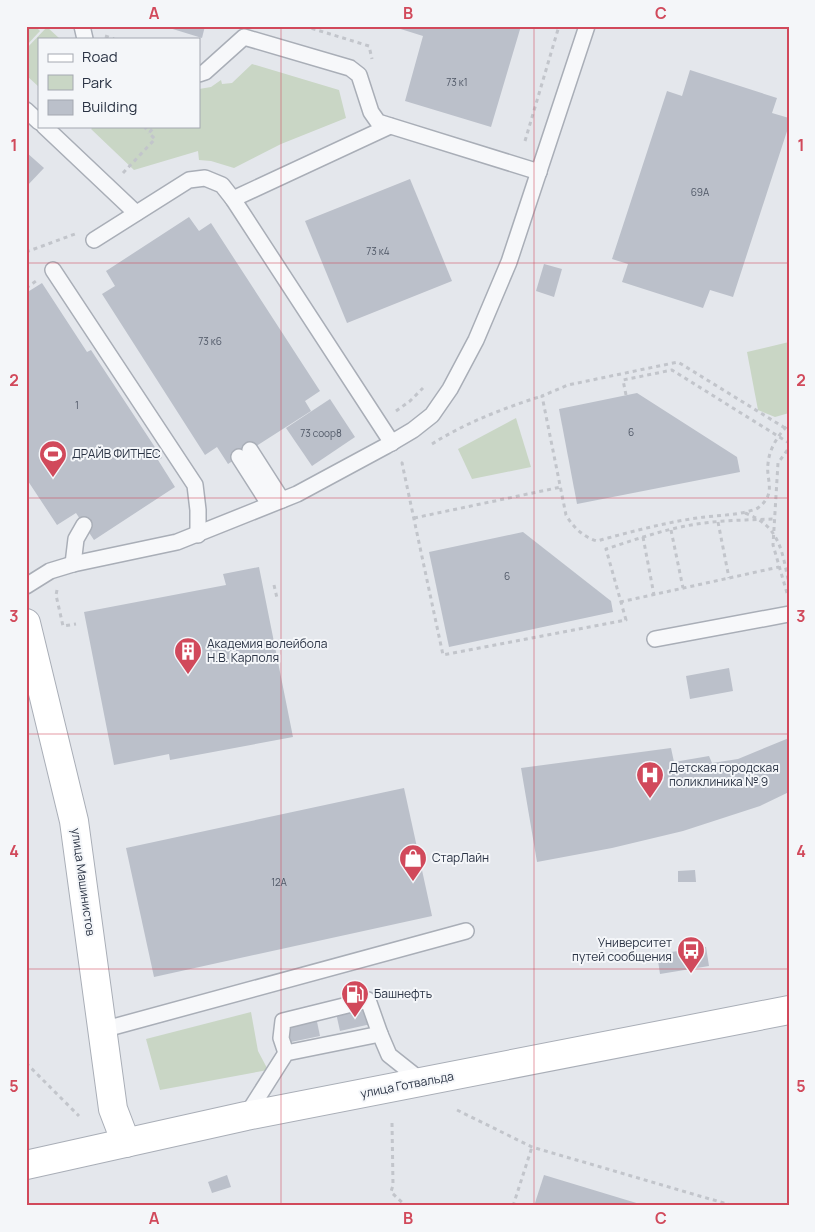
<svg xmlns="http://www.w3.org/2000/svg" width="815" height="1232" viewBox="0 0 815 1232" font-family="Manrope,sans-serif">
<rect width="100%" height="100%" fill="#e4e7ec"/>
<g fill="#c9d6c5">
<path d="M 26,26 L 35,26 L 40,31 L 26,46 Z"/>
<path d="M 47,27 L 60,39 L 39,39 L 39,87 L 26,75 L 26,49 Z"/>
<path d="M 252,64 L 339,90 L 346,118 L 281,144 L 234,168 L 211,161 L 199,160 L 198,151 L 134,170 L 91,129 L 94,126 L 199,126 L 199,89 L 211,87 L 221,80 L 222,84 L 232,83 Z"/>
<path d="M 789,342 L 789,413 L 775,417 L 758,410 L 747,352 Z"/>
<path d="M 516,418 L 531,467 L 472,479 L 458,449 Z"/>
<path d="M 251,1012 L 258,1051 L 268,1070 L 160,1090 L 146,1039 Z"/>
</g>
<g fill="#bbc0ca">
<path d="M 163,26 L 205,26 L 202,38 Z"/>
<path d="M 391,26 L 521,26 L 491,127 L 405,101 L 423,36 Z"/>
<path d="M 690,70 L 777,98 L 772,113 L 789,118 L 789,125 L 733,297 L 710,290 L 703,308 L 622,282 L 628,264 L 612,259 L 667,91 L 682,96 Z"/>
<path d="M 26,152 L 44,168 L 26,187 Z"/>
<path d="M 410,179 L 452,281 L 347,323 L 305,221 Z"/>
<path d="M 189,217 L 199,231 L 211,223 L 320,391 L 305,401 L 311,411 L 228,464 L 217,447 L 205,455 L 102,294 L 115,286 L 106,271 Z"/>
<path d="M 544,264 L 562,269 L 554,297 L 536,291 Z"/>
<path d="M 42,283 L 87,352 L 91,350 L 162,458 L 158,460 L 175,487 L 94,540 L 76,513 L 57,525 L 26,478 L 26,293 Z"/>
<path d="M 637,393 L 737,457 L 740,472 L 577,504 L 559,409 Z"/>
<path d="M 330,399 L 355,437 L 312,466 L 286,428 Z"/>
<path d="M 523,532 L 611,601 L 613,612 L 449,647 L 429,552 Z"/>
<path d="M 259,567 L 293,737 L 170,760 L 169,754 L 114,765 L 84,612 L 226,585 L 223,574 Z"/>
<path d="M 729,668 L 733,691 L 690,699 L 686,676 Z"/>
<path d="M 789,738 L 789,792 L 760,806 L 683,831 L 612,848 L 537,862 L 521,768 L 671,748 L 674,762 L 709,756 L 712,763 L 738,759 Z"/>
<path d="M 404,788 L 432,916 L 154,977 L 126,848 Z"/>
<path d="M 695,870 L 696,882 L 678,882 L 678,871 Z"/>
<path d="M 706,947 L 709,966 L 660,974 L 657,954 Z"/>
<path d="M 366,1006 L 371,1024 L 340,1031 L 336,1013 Z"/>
<path d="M 316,1017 L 320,1036 L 291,1042 L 287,1023 Z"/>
<path d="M 227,1175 L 231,1187 L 212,1193 L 208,1182 Z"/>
<path d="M 544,1175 L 643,1205 L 643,1206 L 534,1206 Z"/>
</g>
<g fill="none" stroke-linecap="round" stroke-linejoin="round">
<g stroke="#a9aeb7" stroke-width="18">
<g id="lane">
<path d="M 82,26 L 85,39"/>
<path d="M 199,74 L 205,72 L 244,37 L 350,68 L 359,75 L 371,112 L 378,122 L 539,172"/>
<path d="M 26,110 L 39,122"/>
<path d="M 44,126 L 136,213"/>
<path d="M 233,199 L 390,126"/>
<path d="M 94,240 L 189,180 L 205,178 L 222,185 L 233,199 L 392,443"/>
<path d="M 53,270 L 195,485 L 198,510 L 198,535"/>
<path d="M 250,450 L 282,500"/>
<path d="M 239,457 L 269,504"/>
<path d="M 73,564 L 76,539 L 84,525"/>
<path d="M 26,586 L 50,571 L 73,564 L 177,542 L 297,494 L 386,446 L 413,430 L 432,415 L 450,389 L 476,340 L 509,262 L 587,26"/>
<path d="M 655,639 L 789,614"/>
<path d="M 102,1030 L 466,931"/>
<path d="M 286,1053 L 281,1038 L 283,1021 L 368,1000 L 380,1034"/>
<path d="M 246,1116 L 286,1053 L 380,1034 L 389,1055 L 423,1082"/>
</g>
</g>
<g stroke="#a9aeb7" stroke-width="30">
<g id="secondary">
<path d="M 26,623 L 74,821 L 113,1109 L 126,1143"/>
<path d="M 26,1165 L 246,1116 L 789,1010"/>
</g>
</g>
<g stroke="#c2c5cb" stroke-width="3" stroke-dasharray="4 4" stroke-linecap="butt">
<path d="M 304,26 L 369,46 L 372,59"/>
<path d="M 105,36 L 114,39"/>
<path d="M 144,126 L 149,133"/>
<path d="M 525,141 L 559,26"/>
<path d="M 123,173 L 155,139 L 149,133 L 155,126"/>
<path d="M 26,252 L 75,234"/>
<path d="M 26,288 L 36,281"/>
<path d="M 626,395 L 623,380 L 672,370 L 789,443"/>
<path d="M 396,411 L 410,401 L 423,388"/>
<path d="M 785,428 L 678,362 L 568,385 L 542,396 L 566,515 C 573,527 583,537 597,541 C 630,532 663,523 697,518 C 715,515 735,516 753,510 C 758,509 762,505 765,501 C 774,489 766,477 768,464 C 769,449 778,435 789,424"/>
<path d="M 432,444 C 465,423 504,408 542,396"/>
<path d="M 403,462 L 402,463 L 443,655 L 626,620 L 606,549 C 634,540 662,530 691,525 C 718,520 747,520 775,519"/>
<path d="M 745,513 C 780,526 782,551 789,584"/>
<path d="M 414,518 L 561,487"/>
<path d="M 718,522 L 729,578"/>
<path d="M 671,530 L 683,588"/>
<path d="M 643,537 L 654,595"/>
<path d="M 274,585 L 277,598"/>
<path d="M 57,590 L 56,595 L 63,626 L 76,624"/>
<path d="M 787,593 L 773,545 L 778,463 L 789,448"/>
<path d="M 620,602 L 779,567"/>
<path d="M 26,1063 L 79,1116"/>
<path d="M 457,1110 L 532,1147 L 734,1206"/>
<path d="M 392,1123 L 393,1185 L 391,1192 L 406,1206"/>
<path d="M 513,1206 L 532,1147"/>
</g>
<use href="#lane" stroke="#f7f8fa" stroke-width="15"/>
<use href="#secondary" stroke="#fff" stroke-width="28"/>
</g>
<path fill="none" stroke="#d1495b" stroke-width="1" stroke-opacity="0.55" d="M 281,26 L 281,1206M 534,26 L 534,1206M 26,263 L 789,263M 26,498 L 789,498M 26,734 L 789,734M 26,969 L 789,969"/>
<defs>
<g id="stadium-pin" transform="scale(1.4375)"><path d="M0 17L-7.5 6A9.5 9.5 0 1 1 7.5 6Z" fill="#d1495b" stroke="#f4f6f9"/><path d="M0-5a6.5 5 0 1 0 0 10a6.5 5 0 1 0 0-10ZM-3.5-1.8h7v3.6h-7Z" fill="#fff"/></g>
<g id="building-pin" transform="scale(1.4375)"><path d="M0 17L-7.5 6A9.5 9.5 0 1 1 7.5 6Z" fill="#d1495b" stroke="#f4f6f9"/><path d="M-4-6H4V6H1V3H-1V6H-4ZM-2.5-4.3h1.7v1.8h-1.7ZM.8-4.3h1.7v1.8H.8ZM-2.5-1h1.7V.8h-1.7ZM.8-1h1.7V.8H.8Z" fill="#fff"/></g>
<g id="hospital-pin" transform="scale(1.4375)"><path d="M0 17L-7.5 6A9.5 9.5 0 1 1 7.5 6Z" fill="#d1495b" stroke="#f4f6f9"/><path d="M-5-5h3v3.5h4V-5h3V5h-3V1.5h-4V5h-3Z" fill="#fff"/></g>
<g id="shop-pin" transform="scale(1.4375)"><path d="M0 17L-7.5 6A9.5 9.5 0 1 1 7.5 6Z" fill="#d1495b" stroke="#f4f6f9"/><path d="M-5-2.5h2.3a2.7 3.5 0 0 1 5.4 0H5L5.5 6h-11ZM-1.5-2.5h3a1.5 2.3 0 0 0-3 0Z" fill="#fff"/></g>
<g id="bus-pin" transform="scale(1.4375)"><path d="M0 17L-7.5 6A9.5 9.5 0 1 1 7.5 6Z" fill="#d1495b" stroke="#f4f6f9"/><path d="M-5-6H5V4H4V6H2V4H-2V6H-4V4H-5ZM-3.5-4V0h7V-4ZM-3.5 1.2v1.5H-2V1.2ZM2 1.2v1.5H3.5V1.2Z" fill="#fff"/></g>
<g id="fuel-pin" transform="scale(1.4375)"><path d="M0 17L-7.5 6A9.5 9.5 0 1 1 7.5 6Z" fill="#d1495b" stroke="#f4f6f9"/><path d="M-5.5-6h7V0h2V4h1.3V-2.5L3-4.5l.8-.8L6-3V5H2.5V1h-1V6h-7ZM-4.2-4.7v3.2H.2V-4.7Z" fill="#fff"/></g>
</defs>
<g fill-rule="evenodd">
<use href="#stadium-pin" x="53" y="454"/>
<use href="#building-pin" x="188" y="651"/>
<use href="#hospital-pin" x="650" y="775"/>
<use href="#shop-pin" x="413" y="858"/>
<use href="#bus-pin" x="691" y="950"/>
<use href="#fuel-pin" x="355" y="994"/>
</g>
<g text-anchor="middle" stroke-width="4" stroke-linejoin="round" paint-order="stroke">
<g font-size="10" fill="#4f5766">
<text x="457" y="86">73 к1</text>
<text x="700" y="196">69А</text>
<text x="378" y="255">73 к4</text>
<text x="210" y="345">73 к6</text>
<text x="77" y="409">1</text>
<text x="631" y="436">6</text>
<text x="321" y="437">73 соор8</text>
<text x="507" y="580">6</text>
<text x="279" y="886">12А</text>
</g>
<g font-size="12" fill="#2b3445" stroke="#f4f6f9" text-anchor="start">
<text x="72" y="458">ДРАЙВ ФИТНЕС</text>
<text x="207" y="648">Академия волейбола<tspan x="207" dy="14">Н.В. Карполя</tspan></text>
<text x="669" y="772">Детская городская<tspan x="669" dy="14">поликлиника № 9</tspan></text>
<text x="432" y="862">СтарЛайн</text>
<text x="672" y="947" text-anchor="end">Университет<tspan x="672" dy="14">путей сообщения</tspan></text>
<text x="374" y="998">Башнефть</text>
</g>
<g font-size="12" fill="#2b3445" stroke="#f4f6f9">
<text transform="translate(83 882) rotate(82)" y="4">улица Машинистов</text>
<text transform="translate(407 1085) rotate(-11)" y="4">улица Готвальда</text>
</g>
</g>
<rect width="815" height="1232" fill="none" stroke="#f4f6f9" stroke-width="55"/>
<rect x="38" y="38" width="162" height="90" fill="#f4f6f9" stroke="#a4a8b1"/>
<rect x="48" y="54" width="25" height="8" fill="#ffffff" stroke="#a4a8b1"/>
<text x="82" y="62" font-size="15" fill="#2b3445">Road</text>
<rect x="48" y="75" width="25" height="15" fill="#c9d6c5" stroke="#a4a8b1"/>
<text x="82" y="88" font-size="15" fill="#2b3445">Park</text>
<rect x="48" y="100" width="25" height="15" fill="#bbc0ca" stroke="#a4a8b1"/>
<text x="82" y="112" font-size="15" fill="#2b3445">Building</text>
<rect x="28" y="28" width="760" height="1176" fill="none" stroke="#d1495b" stroke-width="2"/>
<g font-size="16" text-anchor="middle" font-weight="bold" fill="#d1495b">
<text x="154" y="19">A</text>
<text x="408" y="19">B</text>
<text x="661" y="19">C</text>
<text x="14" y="151">1</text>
<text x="801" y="151">1</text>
<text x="14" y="386">2</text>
<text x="801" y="386">2</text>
<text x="14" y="622">3</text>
<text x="801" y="622">3</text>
<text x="14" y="857">4</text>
<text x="801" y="857">4</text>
<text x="14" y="1092">5</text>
<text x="801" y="1092">5</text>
<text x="154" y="1224">A</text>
<text x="408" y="1224">B</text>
<text x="661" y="1224">C</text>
</g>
</svg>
